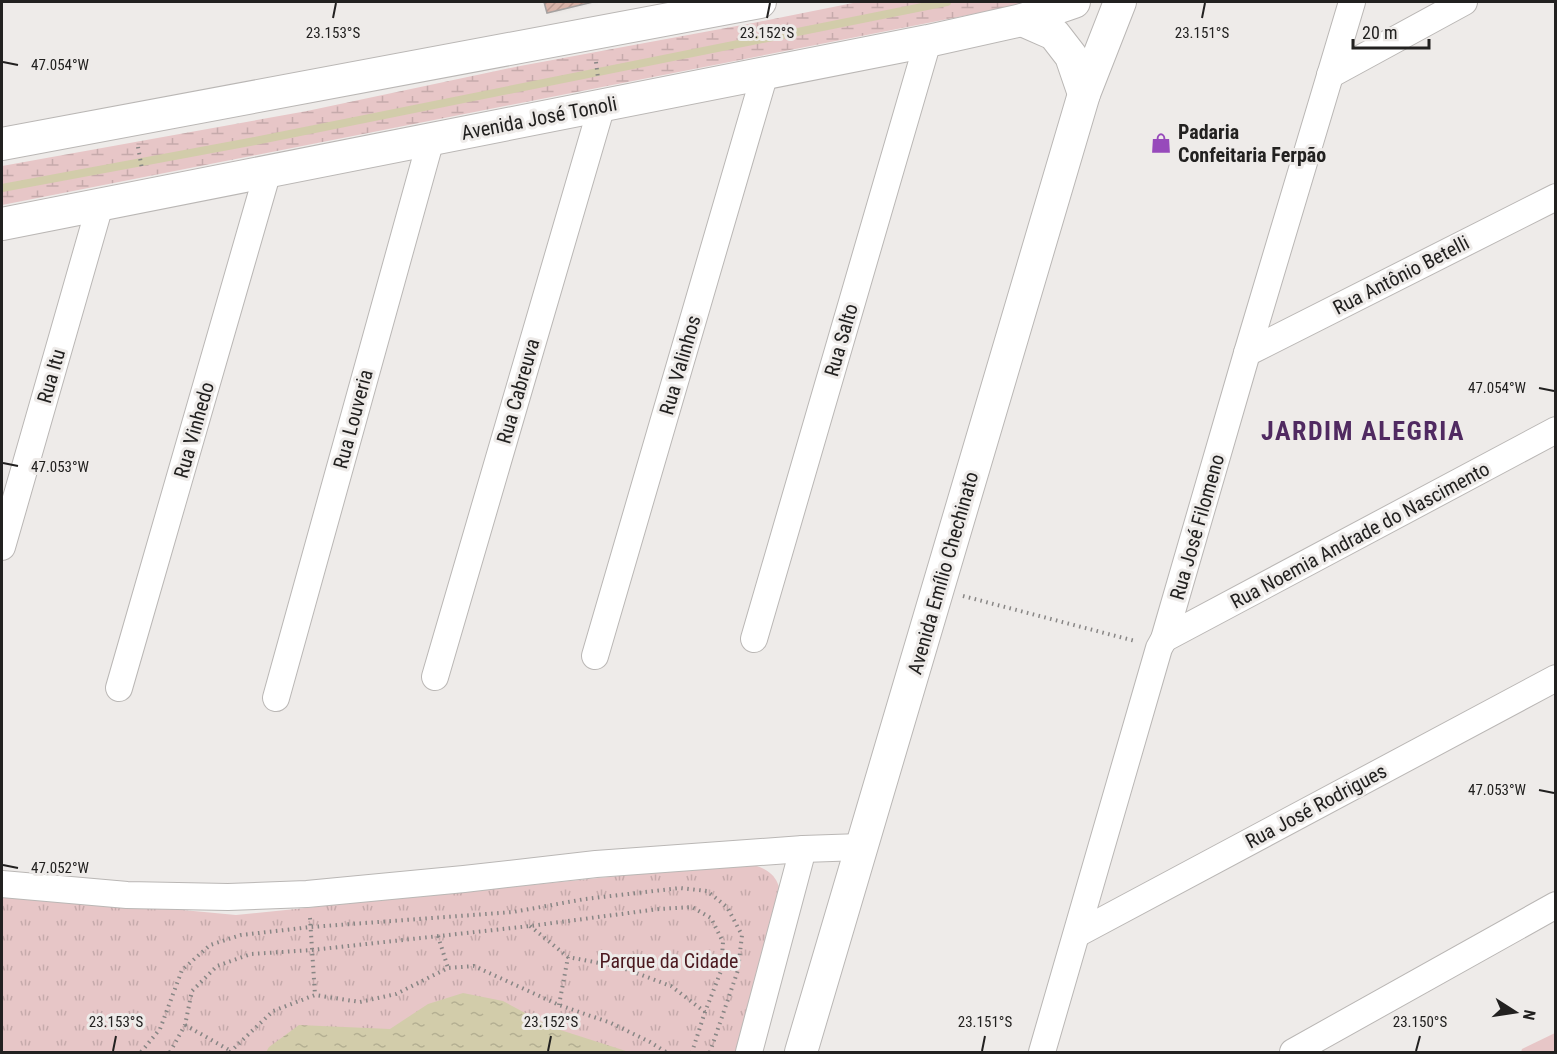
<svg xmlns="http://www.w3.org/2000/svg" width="1557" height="1054" viewBox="0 0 1557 1054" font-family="'Roboto Condensed',sans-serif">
<defs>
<pattern id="grass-tufts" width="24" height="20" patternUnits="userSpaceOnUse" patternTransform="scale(1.5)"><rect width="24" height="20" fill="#e7c6c7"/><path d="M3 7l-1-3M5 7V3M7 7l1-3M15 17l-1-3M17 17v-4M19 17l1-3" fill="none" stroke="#c6aaab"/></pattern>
<pattern id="wetland-marsh" width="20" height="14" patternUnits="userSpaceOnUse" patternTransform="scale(1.5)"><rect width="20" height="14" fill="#e7c6c7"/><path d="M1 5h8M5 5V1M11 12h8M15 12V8" fill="none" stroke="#c6aaab"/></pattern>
<pattern id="water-ripples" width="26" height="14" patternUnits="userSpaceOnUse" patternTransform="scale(1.5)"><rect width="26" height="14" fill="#d2ccaa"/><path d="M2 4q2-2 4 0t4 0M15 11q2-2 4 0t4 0" fill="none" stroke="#b4af92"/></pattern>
<pattern id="building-hatch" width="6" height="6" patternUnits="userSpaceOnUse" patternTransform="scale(1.5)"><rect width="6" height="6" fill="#dab5aa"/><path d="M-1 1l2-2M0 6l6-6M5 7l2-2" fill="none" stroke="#bb9b92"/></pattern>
<filter id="shadow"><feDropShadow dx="5.5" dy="-5.5" stdDeviation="3" flood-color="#0004"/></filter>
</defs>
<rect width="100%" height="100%" fill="#eeebe9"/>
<path fill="url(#grass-tufts)" d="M 746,863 C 779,870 782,885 781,915 L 736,1052 L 2,1052 L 2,893 L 236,915 Z"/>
<path fill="url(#wetland-marsh)" d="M 858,2 L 1026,2 L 1004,8 L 2,205 L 2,166 L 307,111 L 520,66 L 753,23 Z"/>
<path fill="#e7c6c7" d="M 1555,1033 L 1555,1052 L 1521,1052 L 1522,1049 Z"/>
<path fill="url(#water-ripples)" d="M 463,993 L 503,1001 L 551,1027 L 629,1052 L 266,1052 L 269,1047 L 299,1025 L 390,1029 L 428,1004 Z"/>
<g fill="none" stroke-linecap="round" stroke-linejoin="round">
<path stroke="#d2ccaa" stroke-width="8" d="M 2,188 L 255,141 L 947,2"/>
</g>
<path fill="url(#building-hatch)" stroke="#a6a2a1" stroke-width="1.5" filter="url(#shadow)" d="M 544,2 L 593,2 L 547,13 Z"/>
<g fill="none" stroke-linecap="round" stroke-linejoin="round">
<g stroke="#bab7b5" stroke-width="28">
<g id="minor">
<path d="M 1330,75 L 1464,2"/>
<path d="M 1247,353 L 1556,197"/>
<path d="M 2,547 L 100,205"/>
<path d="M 754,639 L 928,41"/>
<path d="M 1164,639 L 1556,430"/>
<path d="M 595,656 L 765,73"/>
<path d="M 435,677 L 602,105"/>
<path d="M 119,688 L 268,171"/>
<path d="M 276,698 L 431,139"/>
<path d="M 2,884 L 127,895 L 228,897 L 307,894 L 464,879 L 596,864 L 803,849 L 861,847"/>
<path d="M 1077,934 L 1556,678"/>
<path d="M 749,1052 L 803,849"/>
<path d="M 1042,1052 L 1159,648 L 1164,639 L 1247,353 L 1352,2"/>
<path d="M 1293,1052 L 1556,905"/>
</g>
</g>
<g stroke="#bab7b5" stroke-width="34">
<g id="major">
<path d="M 1022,20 L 1054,34 L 1071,56 L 1084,94"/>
<path d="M 2,144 L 760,2"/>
<path d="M 2,224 L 928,41 L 1022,20 L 1074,2"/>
<path d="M 801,1052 L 1084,94 L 1120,2"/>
</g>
</g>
<g stroke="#888685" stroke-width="4" stroke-dasharray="1.5 4.5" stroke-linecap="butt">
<path d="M 596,62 L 598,78"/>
<path d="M 138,147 L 142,169"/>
<path d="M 963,596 L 1135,641"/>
<path d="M 310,918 L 315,995"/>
<path d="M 530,926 L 568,957 L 620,967 L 671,986 L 705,1012"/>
<path d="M 438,936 L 448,968"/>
<path d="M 559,1005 L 568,957"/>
<path d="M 185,1025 L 231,1051"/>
<path d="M 141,1052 L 160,1029 L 182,970 L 210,945 L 241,935 L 311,927 L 513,912 L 585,899 L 680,888 L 707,891 L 727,907 L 742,935 L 738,970 L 710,1052"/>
<path d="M 170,1052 L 185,1025 L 192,991 L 217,966 L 251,954 L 312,950 L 530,926 L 659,909 L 692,907 L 711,918 L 723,942 L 721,971 L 705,1012 L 692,1052"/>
<path d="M 230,1052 L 273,1011 L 315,995 L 360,1002 L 396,994 L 448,968 L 474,966 L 559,1005 L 611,1023 L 650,1042 L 666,1052"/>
</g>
<use href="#minor" stroke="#fff" stroke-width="26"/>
<use href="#major" stroke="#fff" stroke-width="32"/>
</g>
<path fill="none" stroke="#222120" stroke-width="2" d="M 333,18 L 336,3M 767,18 L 770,3M 1202,18 L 1205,3M 3,62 L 18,65M 1539,388 L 1554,391M 3,463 L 18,466M 1539,790 L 1554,793M 3,865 L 18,868M 113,1051 L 116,1036M 548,1051 L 551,1036M 982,1051 L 985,1036M 1416,1051 L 1420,1036"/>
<defs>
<g id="shop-bare" transform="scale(1.62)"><path d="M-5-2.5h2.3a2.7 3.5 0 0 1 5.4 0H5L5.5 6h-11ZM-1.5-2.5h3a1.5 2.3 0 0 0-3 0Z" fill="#974abb" stroke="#eeebe9" stroke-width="2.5" paint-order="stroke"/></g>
</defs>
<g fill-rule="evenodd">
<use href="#shop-bare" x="1161" y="143"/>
</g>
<g text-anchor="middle" stroke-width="6" stroke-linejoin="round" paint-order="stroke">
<g font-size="20" fill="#222120" stroke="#eeebe9">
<text transform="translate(539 118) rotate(-11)" y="7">Avenida José Tonoli</text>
<text transform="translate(1401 275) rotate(-27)" y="7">Rua Antônio Betelli</text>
<text transform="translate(841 340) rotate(-74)" y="7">Rua Salto</text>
<text transform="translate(680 365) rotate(-74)" y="7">Rua Valinhos</text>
<text transform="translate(51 376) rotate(-74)" y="7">Rua Itu</text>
<text transform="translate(518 391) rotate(-74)" y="7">Rua Cabreuva</text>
<text transform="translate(353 419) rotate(-75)" y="7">Rua Louveria</text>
<text transform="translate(194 430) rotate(-74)" y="7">Rua Vinhedo</text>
<text transform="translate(1197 527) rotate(-74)" y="7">Rua José Filomeno</text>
<text transform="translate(1360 535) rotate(-28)" y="7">Rua Noemia Andrade do Nascimento</text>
<text transform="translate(943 573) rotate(-74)" y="7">Avenida Emílio Chechinato</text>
<text transform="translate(1316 806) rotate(-28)" y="7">Rua José Rodrigues</text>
</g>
<g font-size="20" font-weight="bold" fill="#222120" stroke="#eeebe9" text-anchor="start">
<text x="1178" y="139">Padaria<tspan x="1178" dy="23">Confeitaria Ferpão</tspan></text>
</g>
<g font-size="20" fill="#4b191f" stroke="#eeebe9">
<text x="669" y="968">Parque da Cidade</text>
</g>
<g font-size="26" font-weight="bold" letter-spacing="1.5" fill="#502a61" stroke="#eeebe9">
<text x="1363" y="440">JARDIM ALEGRIA</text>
</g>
</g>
<g font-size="15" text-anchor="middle" fill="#222120" stroke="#eeebe9" stroke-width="6" stroke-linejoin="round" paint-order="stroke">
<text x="333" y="38">23.153°S</text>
<text x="767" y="38">23.152°S</text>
<text x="1202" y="38">23.151°S</text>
<text x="60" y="70">47.054°W</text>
<text x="1497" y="393">47.054°W</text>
<text x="60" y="472">47.053°W</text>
<text x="1497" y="795">47.053°W</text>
<text x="60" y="873">47.052°W</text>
<text x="116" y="1027">23.153°S</text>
<text x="551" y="1027">23.152°S</text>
<text x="985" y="1027">23.151°S</text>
<text x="1420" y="1027">23.150°S</text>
</g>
<rect width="1557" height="1054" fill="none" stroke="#222120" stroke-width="6"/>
<g transform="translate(1515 1012) rotate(102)" stroke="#eeebe9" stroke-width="4.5" paint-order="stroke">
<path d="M0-4.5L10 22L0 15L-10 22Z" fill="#222120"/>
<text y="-9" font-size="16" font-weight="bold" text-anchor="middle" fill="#222120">N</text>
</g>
<path d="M1353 39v9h76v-9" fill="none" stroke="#222120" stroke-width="3"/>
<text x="1362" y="39" font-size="18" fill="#222120" stroke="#eeebe9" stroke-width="4.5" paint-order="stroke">20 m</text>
</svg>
